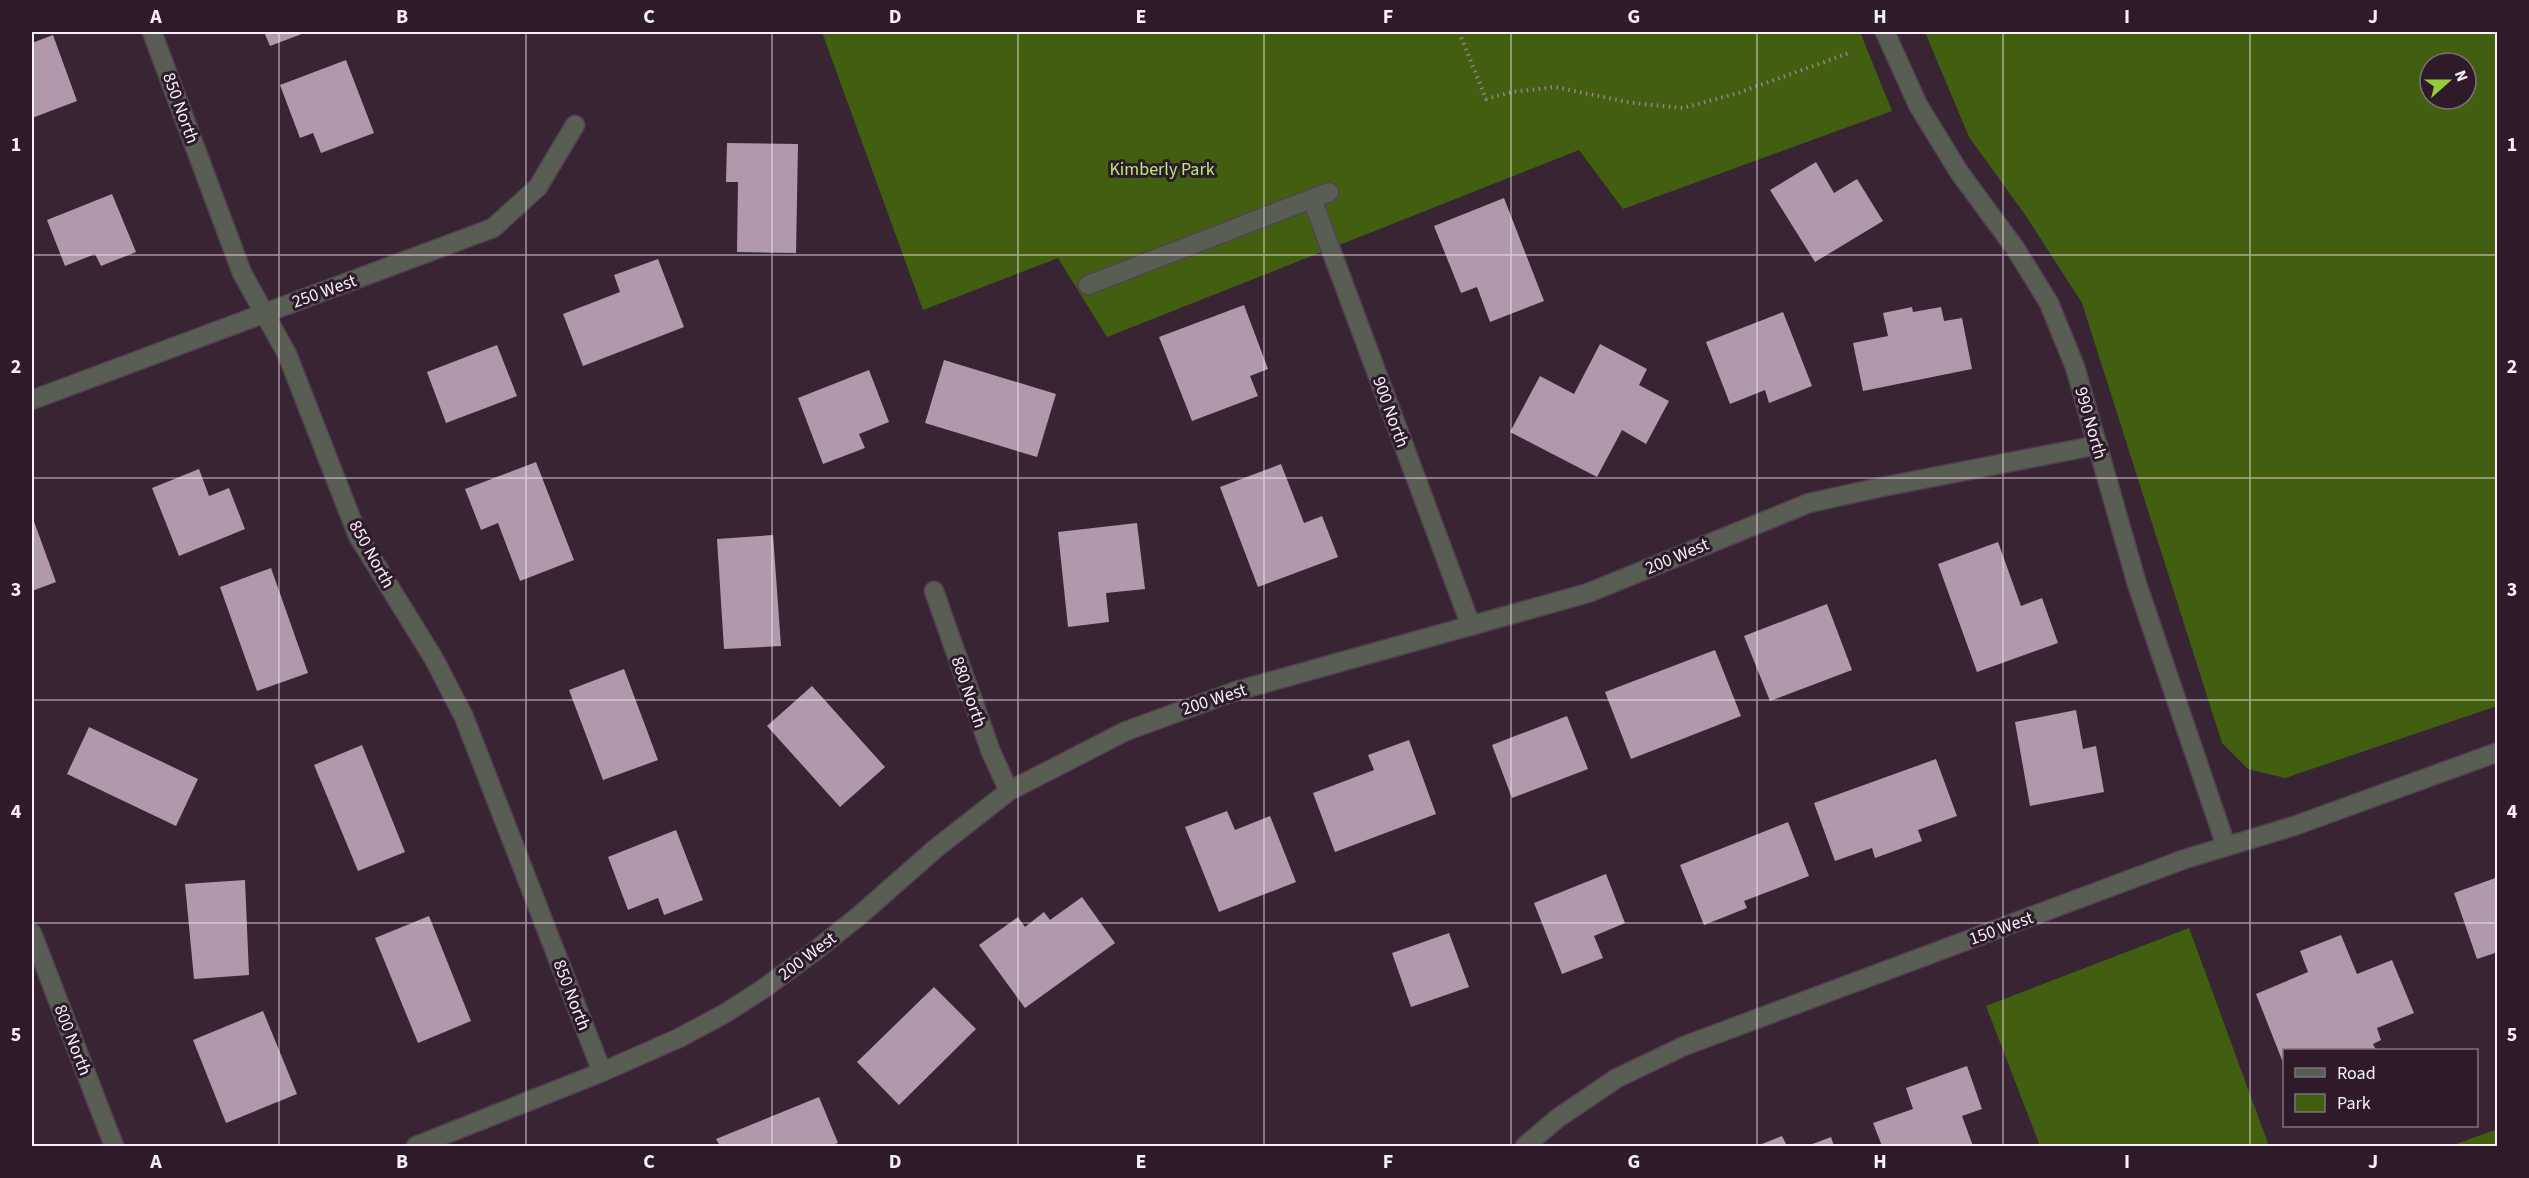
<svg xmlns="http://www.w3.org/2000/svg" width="2529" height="1178" viewBox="0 0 2529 1178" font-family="'Source Sans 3',sans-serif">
<rect width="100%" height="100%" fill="#372535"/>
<g fill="#425f0f" fill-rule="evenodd">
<path d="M 822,32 L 1860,32 L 1892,111 L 1623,209 L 1579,150 L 1107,337 L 1058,258 L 923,310 Z"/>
<path d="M 1925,32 L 2497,32 L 2497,706 L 2285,778 L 2248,769 L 2222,743 L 2082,303 L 2026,216 L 1969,137 ZM 2430,63 L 2466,63 L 2466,99 L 2430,99 Z"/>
<path d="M 2189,928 L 2269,1146 L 2040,1146 L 1986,1006 Z"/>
<path d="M 2497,1129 L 2497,1146 L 2451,1146 Z"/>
</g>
<g fill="#b099ac">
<path d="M 264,32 L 307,32 L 270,46 Z"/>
<path d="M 53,35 L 77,101 L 32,118 L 32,43 Z"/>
<path d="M 346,60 L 374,133 L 321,153 L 313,133 L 300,138 L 280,85 Z"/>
<path d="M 727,143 L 798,144 L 796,253 L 737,252 L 738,182 L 726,182 Z"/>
<path d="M 1816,162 L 1834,193 L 1857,179 L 1883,221 L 1815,262 L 1770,190 Z"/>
<path d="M 112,194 L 136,252 L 101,266 L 95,254 L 65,266 L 47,220 Z"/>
<path d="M 1504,198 L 1544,301 L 1490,322 L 1477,287 L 1461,293 L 1434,226 Z"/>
<path d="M 658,259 L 684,327 L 583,366 L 563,314 L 620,292 L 614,275 Z"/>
<path d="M 1244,305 L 1268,369 L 1250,376 L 1258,396 L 1192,421 L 1159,337 Z"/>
<path d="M 1912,307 L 1913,312 L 1941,307 L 1944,321 L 1962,318 L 1972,369 L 1863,391 L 1853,343 L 1888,336 L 1883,313 Z"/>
<path d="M 1783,312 L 1812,386 L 1769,403 L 1765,390 L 1730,404 L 1706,342 Z"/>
<path d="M 1600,344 L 1647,369 L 1639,385 L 1669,401 L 1646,444 L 1622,430 L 1597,477 L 1510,432 L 1540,376 L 1574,394 Z"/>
<path d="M 497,345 L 517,396 L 446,423 L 427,372 Z"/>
<path d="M 944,360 L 1056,394 L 1037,457 L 925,423 Z"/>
<path d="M 869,370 L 889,422 L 859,434 L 865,448 L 823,464 L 798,398 Z"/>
<path d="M 536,462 L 574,560 L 520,581 L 498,523 L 481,530 L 465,489 Z"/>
<path d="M 1281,464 L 1304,523 L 1322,516 L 1338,557 L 1258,587 L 1220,487 Z"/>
<path d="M 199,469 L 209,496 L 229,488 L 245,529 L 179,556 L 152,488 Z"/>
<path d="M 32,516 L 56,582 L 32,591 Z"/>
<path d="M 1137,523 L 1145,589 L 1106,593 L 1109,622 L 1068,627 L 1058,532 Z"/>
<path d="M 773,535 L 781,646 L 724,649 L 717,539 Z"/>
<path d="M 1998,542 L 2021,606 L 2042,598 L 2058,643 L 1977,672 L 1938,564 Z"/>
<path d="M 271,568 L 308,673 L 257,691 L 220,587 Z"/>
<path d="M 1827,604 L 1852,670 L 1770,701 L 1744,636 Z"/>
<path d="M 1715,650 L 1741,716 L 1631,759 L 1605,692 Z"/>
<path d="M 624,669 L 658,760 L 603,780 L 569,690 Z"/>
<path d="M 812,686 L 885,767 L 840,807 L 767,726 Z"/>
<path d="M 2076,710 L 2083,749 L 2096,746 L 2104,792 L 2030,806 L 2015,722 Z"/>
<path d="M 1567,716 L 1588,769 L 1512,798 L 1492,745 Z"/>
<path d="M 89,727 L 198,779 L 176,826 L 67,774 Z"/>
<path d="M 1409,740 L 1436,814 L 1335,852 L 1313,793 L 1374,770 L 1368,755 Z"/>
<path d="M 362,745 L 405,852 L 358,871 L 314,765 Z"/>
<path d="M 1936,759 L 1957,816 L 1918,830 L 1922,841 L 1875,858 L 1872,848 L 1835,861 L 1814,803 Z"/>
<path d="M 1227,811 L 1235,830 L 1270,816 L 1296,882 L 1219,912 L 1185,827 Z"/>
<path d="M 1788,822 L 1809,876 L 1744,901 L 1747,908 L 1704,925 L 1680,865 Z"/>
<path d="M 676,830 L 703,900 L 664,915 L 658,898 L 628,910 L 608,857 Z"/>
<path d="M 1606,874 L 1625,923 L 1594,936 L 1603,958 L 1562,974 L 1534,903 Z"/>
<path d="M 2498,877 L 2498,952 L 2477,959 L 2454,893 Z"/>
<path d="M 245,880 L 249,975 L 194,979 L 185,884 Z"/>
<path d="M 1082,897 L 1115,943 L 1025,1008 L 979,945 L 1018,917 L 1025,927 L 1044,912 L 1050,920 Z"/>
<path d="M 429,916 L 471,1021 L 418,1043 L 375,938 Z"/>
<path d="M 1449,933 L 1469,987 L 1411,1007 L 1392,953 Z"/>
<path d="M 2341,935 L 2357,974 L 2392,960 L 2414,1013 L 2377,1028 L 2381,1040 L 2373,1044 L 2376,1050 L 2284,1050 L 2284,1065 L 2256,994 L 2308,972 L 2300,951 Z"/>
<path d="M 934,987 L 976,1029 L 899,1105 L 857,1062 Z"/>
<path d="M 263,1011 L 297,1094 L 226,1123 L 193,1040 Z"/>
<path d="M 1967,1066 L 1982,1109 L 1962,1116 L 1973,1146 L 1882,1146 L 1873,1123 L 1913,1109 L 1906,1088 Z"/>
<path d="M 819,1097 L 838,1143 L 829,1146 L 720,1146 L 716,1139 Z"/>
<path d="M 1782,1136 L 1787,1146 L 1757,1146 Z"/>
<path d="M 1831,1137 L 1834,1146 L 1807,1146 Z"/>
</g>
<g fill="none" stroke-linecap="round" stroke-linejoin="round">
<g stroke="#534151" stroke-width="21">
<g id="minor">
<path d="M 152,32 L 242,273 L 287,354 L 358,536 L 434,659 L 464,717 L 602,1072"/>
<path d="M 1885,32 L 1918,105 L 1959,172 L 2015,248 L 2049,303 L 2075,367 L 2137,584 L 2226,846"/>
<path d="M 1312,199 L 1471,626"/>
<path d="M 1088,285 L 1329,192"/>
<path d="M 32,400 L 493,228 L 538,187 L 575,125"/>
<path d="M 934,591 L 991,752 L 1009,791"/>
<path d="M 32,933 L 114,1146"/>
<path d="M 416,1146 L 602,1072 L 679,1038 L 724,1014 L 763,989 L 815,951 L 860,915 L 935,849 L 1009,791 L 1126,731 L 1236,691 L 1588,593 L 1809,503 L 1882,487 L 2098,445"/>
<path d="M 1525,1146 L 1558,1118 L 1617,1078 L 1684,1046 L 2185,859 L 2294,826 L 2498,752"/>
</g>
</g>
<path stroke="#938391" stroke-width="4" stroke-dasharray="1.5 4.5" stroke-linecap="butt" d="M 1459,32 L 1486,99 L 1512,92 L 1555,87 L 1632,103 L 1683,108 L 1738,93 L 1849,53"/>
<use href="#minor" stroke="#595e53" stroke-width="18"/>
</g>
<path fill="none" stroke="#fceffa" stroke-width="1.5" stroke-opacity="0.55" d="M 279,32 L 279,1146M 526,32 L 526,1146M 772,32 L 772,1146M 1018,32 L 1018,1146M 1264,32 L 1264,1146M 1511,32 L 1511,1146M 1757,32 L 1757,1146M 2003,32 L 2003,1146M 2250,32 L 2250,1146M 32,255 L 2498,255M 32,478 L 2498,478M 32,700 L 2498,700M 32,923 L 2498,923"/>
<g text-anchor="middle" stroke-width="6" stroke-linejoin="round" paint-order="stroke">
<g font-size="18" fill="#fceffa" stroke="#2d1b2b">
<text transform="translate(181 108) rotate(70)" y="6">850 North</text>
<text transform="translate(324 291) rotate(-20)" y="6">250 West</text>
<text transform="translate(1391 412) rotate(70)" y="6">900 North</text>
<text transform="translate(2091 423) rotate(74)" y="6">990 North</text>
<text transform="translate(372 554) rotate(61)" y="6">850 North</text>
<text transform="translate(1677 556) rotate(-23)" y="6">200 West</text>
<text transform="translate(969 692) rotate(71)" y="6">880 North</text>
<text transform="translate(1214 699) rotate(-18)" y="6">200 West</text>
<text transform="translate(2001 928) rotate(-20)" y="6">150 West</text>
<text transform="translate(807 956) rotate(-37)" y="6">200 West</text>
<text transform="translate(572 995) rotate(69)" y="6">850 North</text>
<text transform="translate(73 1040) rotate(69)" y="6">800 North</text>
</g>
<g font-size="18" fill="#b9eb77" stroke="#2d1b2b">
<text x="1162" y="175">Kimberly Park</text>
</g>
</g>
<rect width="2529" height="1178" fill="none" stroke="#2d1b2b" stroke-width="66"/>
<rect x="2283" y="1049" width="195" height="78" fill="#2d1b2b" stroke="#80707e" stroke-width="1.5"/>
<rect x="2295" y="1068" width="30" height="9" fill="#595e53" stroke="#80707e" stroke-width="1.5"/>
<text x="2337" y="1079" font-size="18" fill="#fceffa">Road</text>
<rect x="2295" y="1094" width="30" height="18" fill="#425f0f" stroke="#80707e" stroke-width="1.5"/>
<text x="2337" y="1109" font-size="18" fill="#fceffa">Park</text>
<g transform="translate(2448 81) rotate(69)"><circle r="28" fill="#2d1b2b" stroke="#80707e" stroke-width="1.5"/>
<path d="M0-4.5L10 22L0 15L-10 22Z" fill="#95cc3b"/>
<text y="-9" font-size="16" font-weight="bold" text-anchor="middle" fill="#fceffa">N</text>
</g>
<rect x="33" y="33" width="2463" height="1112" fill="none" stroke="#fceffa" stroke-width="2"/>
<g font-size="20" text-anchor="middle" font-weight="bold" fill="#fceffa">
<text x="156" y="23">A</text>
<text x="402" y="23">B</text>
<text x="649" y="23">C</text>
<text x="895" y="23">D</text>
<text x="1141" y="23">E</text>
<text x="1388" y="23">F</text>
<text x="1634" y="23">G</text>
<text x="1880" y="23">H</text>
<text x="2127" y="23">I</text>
<text x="2373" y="23">J</text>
<text x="16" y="151">1</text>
<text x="2512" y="151">1</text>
<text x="16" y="373">2</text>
<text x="2512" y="373">2</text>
<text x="16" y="596">3</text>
<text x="2512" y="596">3</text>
<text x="16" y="818">4</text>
<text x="2512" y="818">4</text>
<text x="16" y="1041">5</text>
<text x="2512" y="1041">5</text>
<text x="156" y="1168">A</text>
<text x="402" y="1168">B</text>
<text x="649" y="1168">C</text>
<text x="895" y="1168">D</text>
<text x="1141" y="1168">E</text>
<text x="1388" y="1168">F</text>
<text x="1634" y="1168">G</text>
<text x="1880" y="1168">H</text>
<text x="2127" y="1168">I</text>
<text x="2373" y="1168">J</text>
</g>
</svg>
